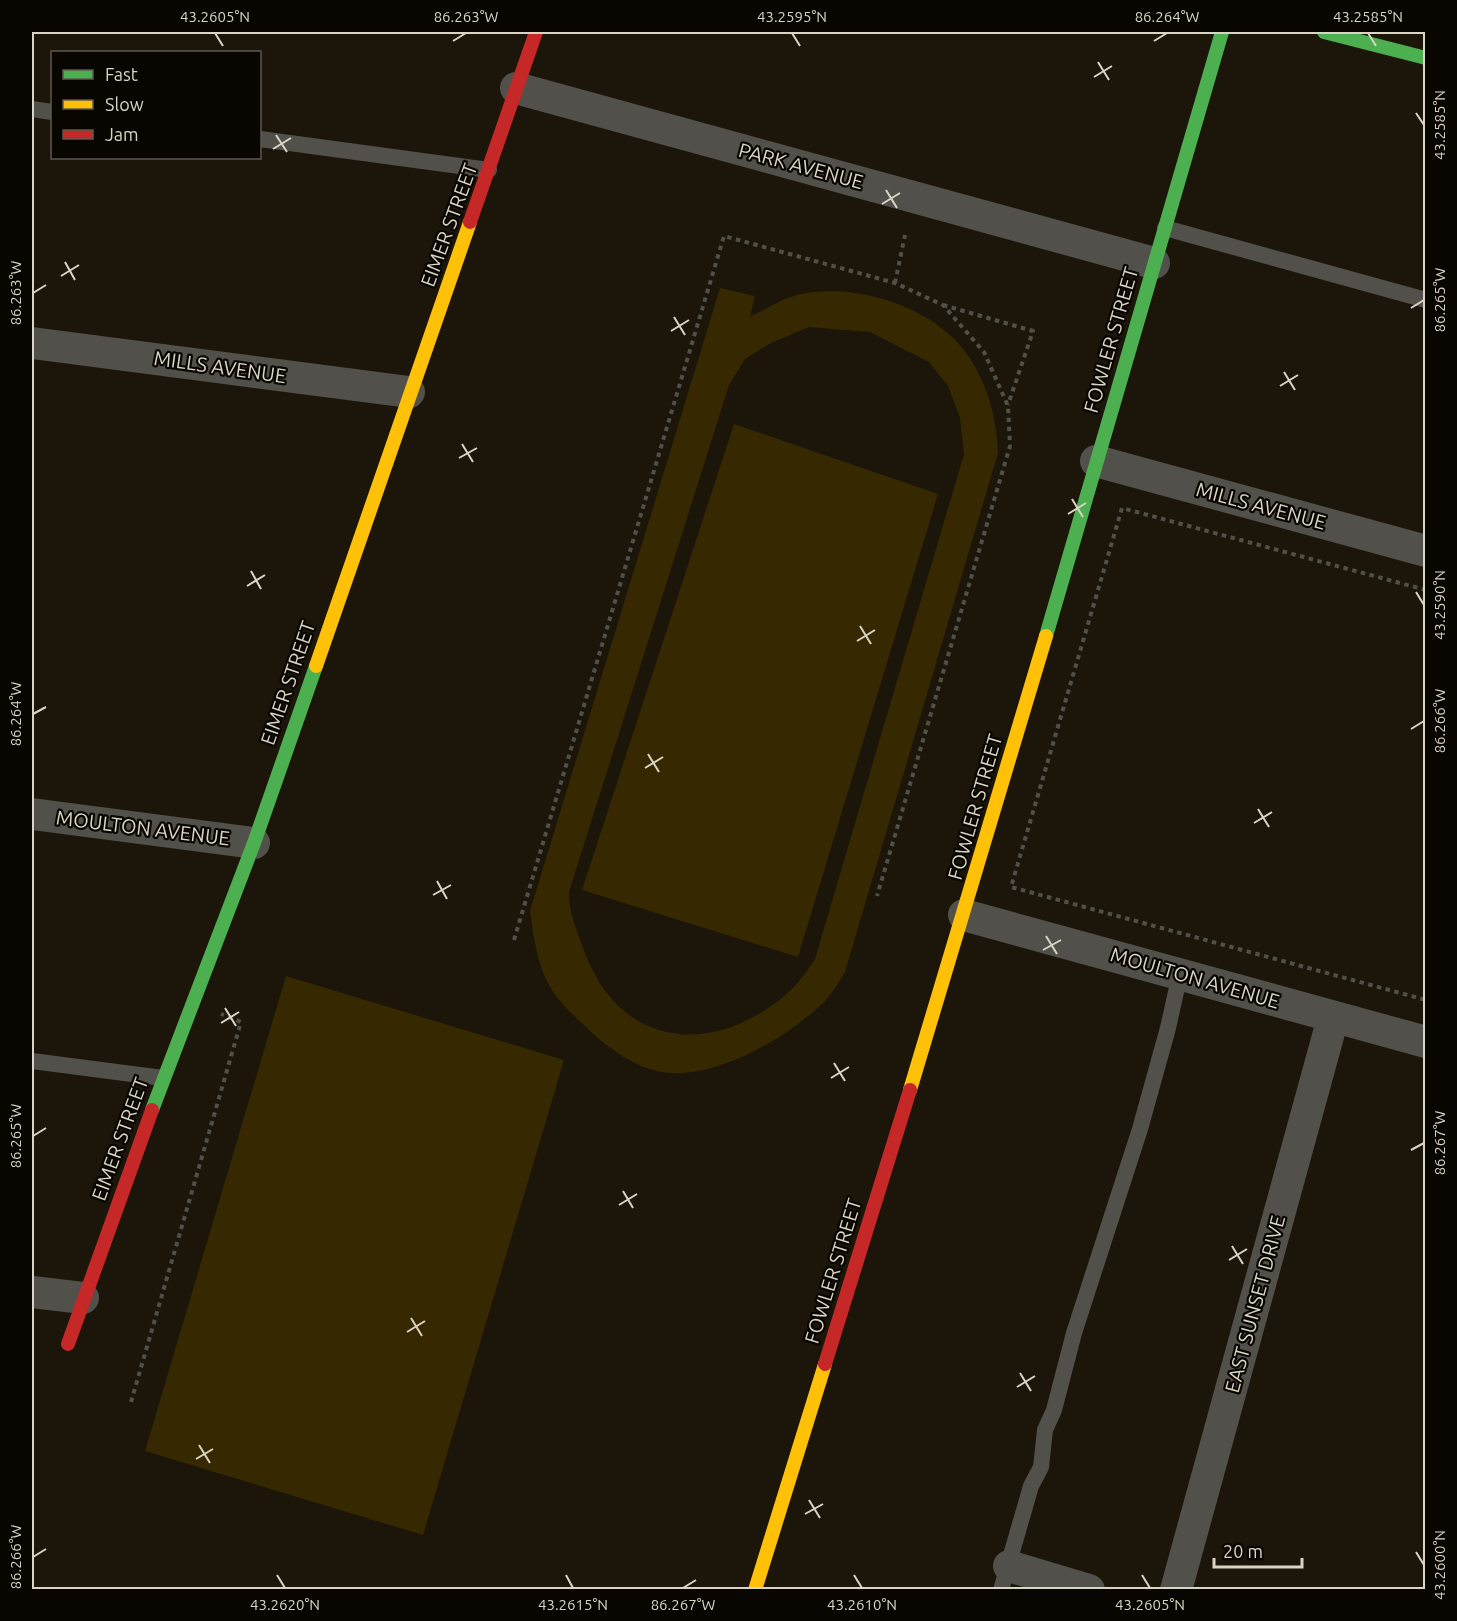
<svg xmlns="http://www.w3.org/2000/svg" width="1457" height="1621" viewBox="0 0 1457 1621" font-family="Ubuntu,sans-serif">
<rect width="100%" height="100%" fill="#1b1609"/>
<g fill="#362801" fill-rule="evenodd">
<path d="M 720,288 L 755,296 L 750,317 C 766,309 783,298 801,294 C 858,283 936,307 969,357 C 988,385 997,420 998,453 L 845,972 C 838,983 831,996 821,1005 C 786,1038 720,1076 671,1073 C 639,1071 610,1050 588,1029 C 573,1015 553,997 545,977 C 536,956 533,933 530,911 ZM 809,327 L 870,332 L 929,362 L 948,386 L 960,418 L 964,454 L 815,959 C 808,969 801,980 792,989 C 720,1056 623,1053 585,953 C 577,932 569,914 569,892 L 729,385 L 745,359 L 771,343 Z"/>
<path d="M 734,424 L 938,494 L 798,957 L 582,890 Z"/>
<path d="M 286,976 L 564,1060 L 423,1535 L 145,1451 Z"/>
</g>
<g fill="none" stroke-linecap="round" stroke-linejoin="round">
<g stroke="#514f49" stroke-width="4" stroke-dasharray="4.5 4.5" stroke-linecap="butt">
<path d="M 895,283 L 905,235"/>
<path d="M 943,305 L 1033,331 L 1008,405"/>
<path d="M 1426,590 L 1122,508 L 1011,887 L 1426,1000"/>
<path d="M 514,940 L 724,236 L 895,283 L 943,305 L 984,352 L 1008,406 L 1010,446 L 877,896"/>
<path d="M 131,1402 L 241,1022 L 221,1014"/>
</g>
<g stroke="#52504a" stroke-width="16">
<path d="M 32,109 L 52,112"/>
<path d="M 260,139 L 489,170"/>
<path d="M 1165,228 L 1426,300"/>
<path d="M 32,1061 L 163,1078"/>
<path d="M 1001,1590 L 1031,1486 L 1041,1467 L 1045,1430 L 1054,1410 L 1074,1333 L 1140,1129 L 1168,1028 L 1180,974"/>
</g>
<g stroke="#52504a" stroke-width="32">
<path d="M 516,88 L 1154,263"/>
<path d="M 32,343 L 409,392"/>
<path d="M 1096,461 L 1426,551"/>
<path d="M 32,814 L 254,843"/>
<path d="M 964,915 L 1426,1042"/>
<path d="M 32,1292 L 83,1298"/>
<path d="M 1009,1566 L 1089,1590"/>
<path d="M 1176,1590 L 1333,1018"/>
</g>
<g stroke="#4caf50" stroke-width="14">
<path d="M 1324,32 L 1426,58"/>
<path d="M 1046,636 L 1222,32"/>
<path d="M 152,1110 L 254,843 L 316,666"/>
</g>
<g stroke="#ffc107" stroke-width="14">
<path d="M 316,666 L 470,222"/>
<path d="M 910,1090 L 1046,636"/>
<path d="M 755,1590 L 825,1364"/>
</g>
<g stroke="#c62828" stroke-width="14">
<path d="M 470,222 L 536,32"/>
<path d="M 68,1344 L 152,1110"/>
<path d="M 825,1364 L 910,1090"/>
</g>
</g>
<path fill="none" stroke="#dad4c5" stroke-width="2" d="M 215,33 L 223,46M 792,33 L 800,46M 1368,33 L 1376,46M 453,41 L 466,33M 1154,41 L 1167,33M 1098,62 L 1109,80M 1094,77 L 1112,66M 1416,113 L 1424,125M 276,135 L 287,152M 273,149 L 291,138M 886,190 L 897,208M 882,204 L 900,193M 65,262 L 75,280M 61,276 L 79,265M 33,293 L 46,285M 1411,308 L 1424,300M 674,317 L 685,335M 671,331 L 689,320M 1284,372 L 1295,390M 1280,386 L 1298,375M 462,444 L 473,462M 459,458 L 477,448M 1072,499 L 1083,517M 1068,514 L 1086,503M 251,571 L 261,589M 247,586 L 265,575M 1416,592 L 1424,605M 860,626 L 871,644M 857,641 L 875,630M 33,714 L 46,707M 1411,729 L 1424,721M 648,754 L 659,772M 645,768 L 663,757M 1258,809 L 1269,827M 1254,823 L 1272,812M 437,881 L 447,899M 433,895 L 451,885M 1046,936 L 1057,954M 1043,950 L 1061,940M 225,1008 L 236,1026M 221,1023 L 239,1012M 834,1063 L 845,1081M 831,1078 L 849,1067M 33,1136 L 46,1128M 1411,1150 L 1424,1143M 623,1191 L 633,1208M 619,1205 L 637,1194M 1232,1246 L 1243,1264M 1229,1260 L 1247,1249M 411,1318 L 422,1336M 407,1332 L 425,1321M 1020,1373 L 1031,1391M 1017,1387 L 1035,1376M 199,1445 L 210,1463M 196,1459 L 213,1449M 809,1500 L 820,1518M 805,1514 L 823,1504M 1416,1552 L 1424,1565M 33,1557 L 46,1549M 277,1575 L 285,1588M 566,1575 L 573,1588M 854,1575 L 862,1588M 1142,1575 L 1150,1588M 683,1588 L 696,1580"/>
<g text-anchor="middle" stroke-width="4.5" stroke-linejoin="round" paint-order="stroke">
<g font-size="20" fill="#dad4c5" stroke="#090601">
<text transform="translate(801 166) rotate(15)" y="7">PARK AVENUE</text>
<text transform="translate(449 225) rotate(-70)" y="7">EIMER STREET</text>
<text transform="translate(1111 340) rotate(-74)" y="7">FOWLER STREET</text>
<text transform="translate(220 367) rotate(8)" y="7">MILLS AVENUE</text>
<text transform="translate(1261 506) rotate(15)" y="7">MILLS AVENUE</text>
<text transform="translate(288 683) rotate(-71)" y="7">EIMER STREET</text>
<text transform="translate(975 807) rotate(-74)" y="7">FOWLER STREET</text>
<text transform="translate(143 828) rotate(7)" y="7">MOULTON AVENUE</text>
<text transform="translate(1195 978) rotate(16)" y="7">MOULTON AVENUE</text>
<text transform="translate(120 1139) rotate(-70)" y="7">EIMER STREET</text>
<text transform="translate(833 1271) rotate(-73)" y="7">FOWLER STREET</text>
<text transform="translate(1255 1304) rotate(-75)" y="7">EAST SUNSET DRIVE</text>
</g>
</g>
<rect width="1457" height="1621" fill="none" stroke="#090601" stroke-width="66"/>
<rect x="51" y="51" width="210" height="108" fill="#090601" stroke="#5d584f" stroke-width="1.5"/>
<rect x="63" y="70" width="30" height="9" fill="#4caf50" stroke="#5d584f" stroke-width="1.5"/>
<text x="105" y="81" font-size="18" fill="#dad4c5">Fast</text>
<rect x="63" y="100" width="30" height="9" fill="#ffc107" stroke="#5d584f" stroke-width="1.5"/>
<text x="105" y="111" font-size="18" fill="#dad4c5">Slow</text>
<rect x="63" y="130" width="30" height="9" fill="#c62828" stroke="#5d584f" stroke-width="1.5"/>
<text x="105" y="141" font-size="18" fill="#dad4c5">Jam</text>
<path d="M1214 1558v9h88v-9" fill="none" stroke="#dad4c5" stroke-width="3"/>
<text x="1223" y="1558" font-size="18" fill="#dad4c5" stroke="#090601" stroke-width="4.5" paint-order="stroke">20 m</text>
<rect x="33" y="33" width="1391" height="1555" fill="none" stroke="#dad4c5" stroke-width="2"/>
<g font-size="15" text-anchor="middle" fill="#dad4c5">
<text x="215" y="22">43.2605°N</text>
<text x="466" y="22">86.263°W</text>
<text x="792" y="22">43.2595°N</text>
<text x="1167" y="22">86.264°W</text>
<text x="1368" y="22">43.2585°N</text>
<text transform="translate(1440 125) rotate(-90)" y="5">43.2585°N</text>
<text transform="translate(16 293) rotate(-90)" y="5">86.263°W</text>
<text transform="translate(1440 300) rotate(-90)" y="5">86.265°W</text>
<text transform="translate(1440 605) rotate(-90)" y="5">43.2590°N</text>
<text transform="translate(16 714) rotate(-90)" y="5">86.264°W</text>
<text transform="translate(1440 721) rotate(-90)" y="5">86.266°W</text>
<text transform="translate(16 1136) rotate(-90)" y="5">86.265°W</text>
<text transform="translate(1440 1143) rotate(-90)" y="5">86.267°W</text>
<text transform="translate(16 1557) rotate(-90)" y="5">86.266°W</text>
<text transform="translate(1440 1565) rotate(-90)" y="5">43.2600°N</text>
<text x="285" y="1610">43.2620°N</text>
<text x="573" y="1610">43.2615°N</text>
<text x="683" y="1610">86.267°W</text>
<text x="862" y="1610">43.2610°N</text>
<text x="1150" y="1610">43.2605°N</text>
</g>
</svg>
